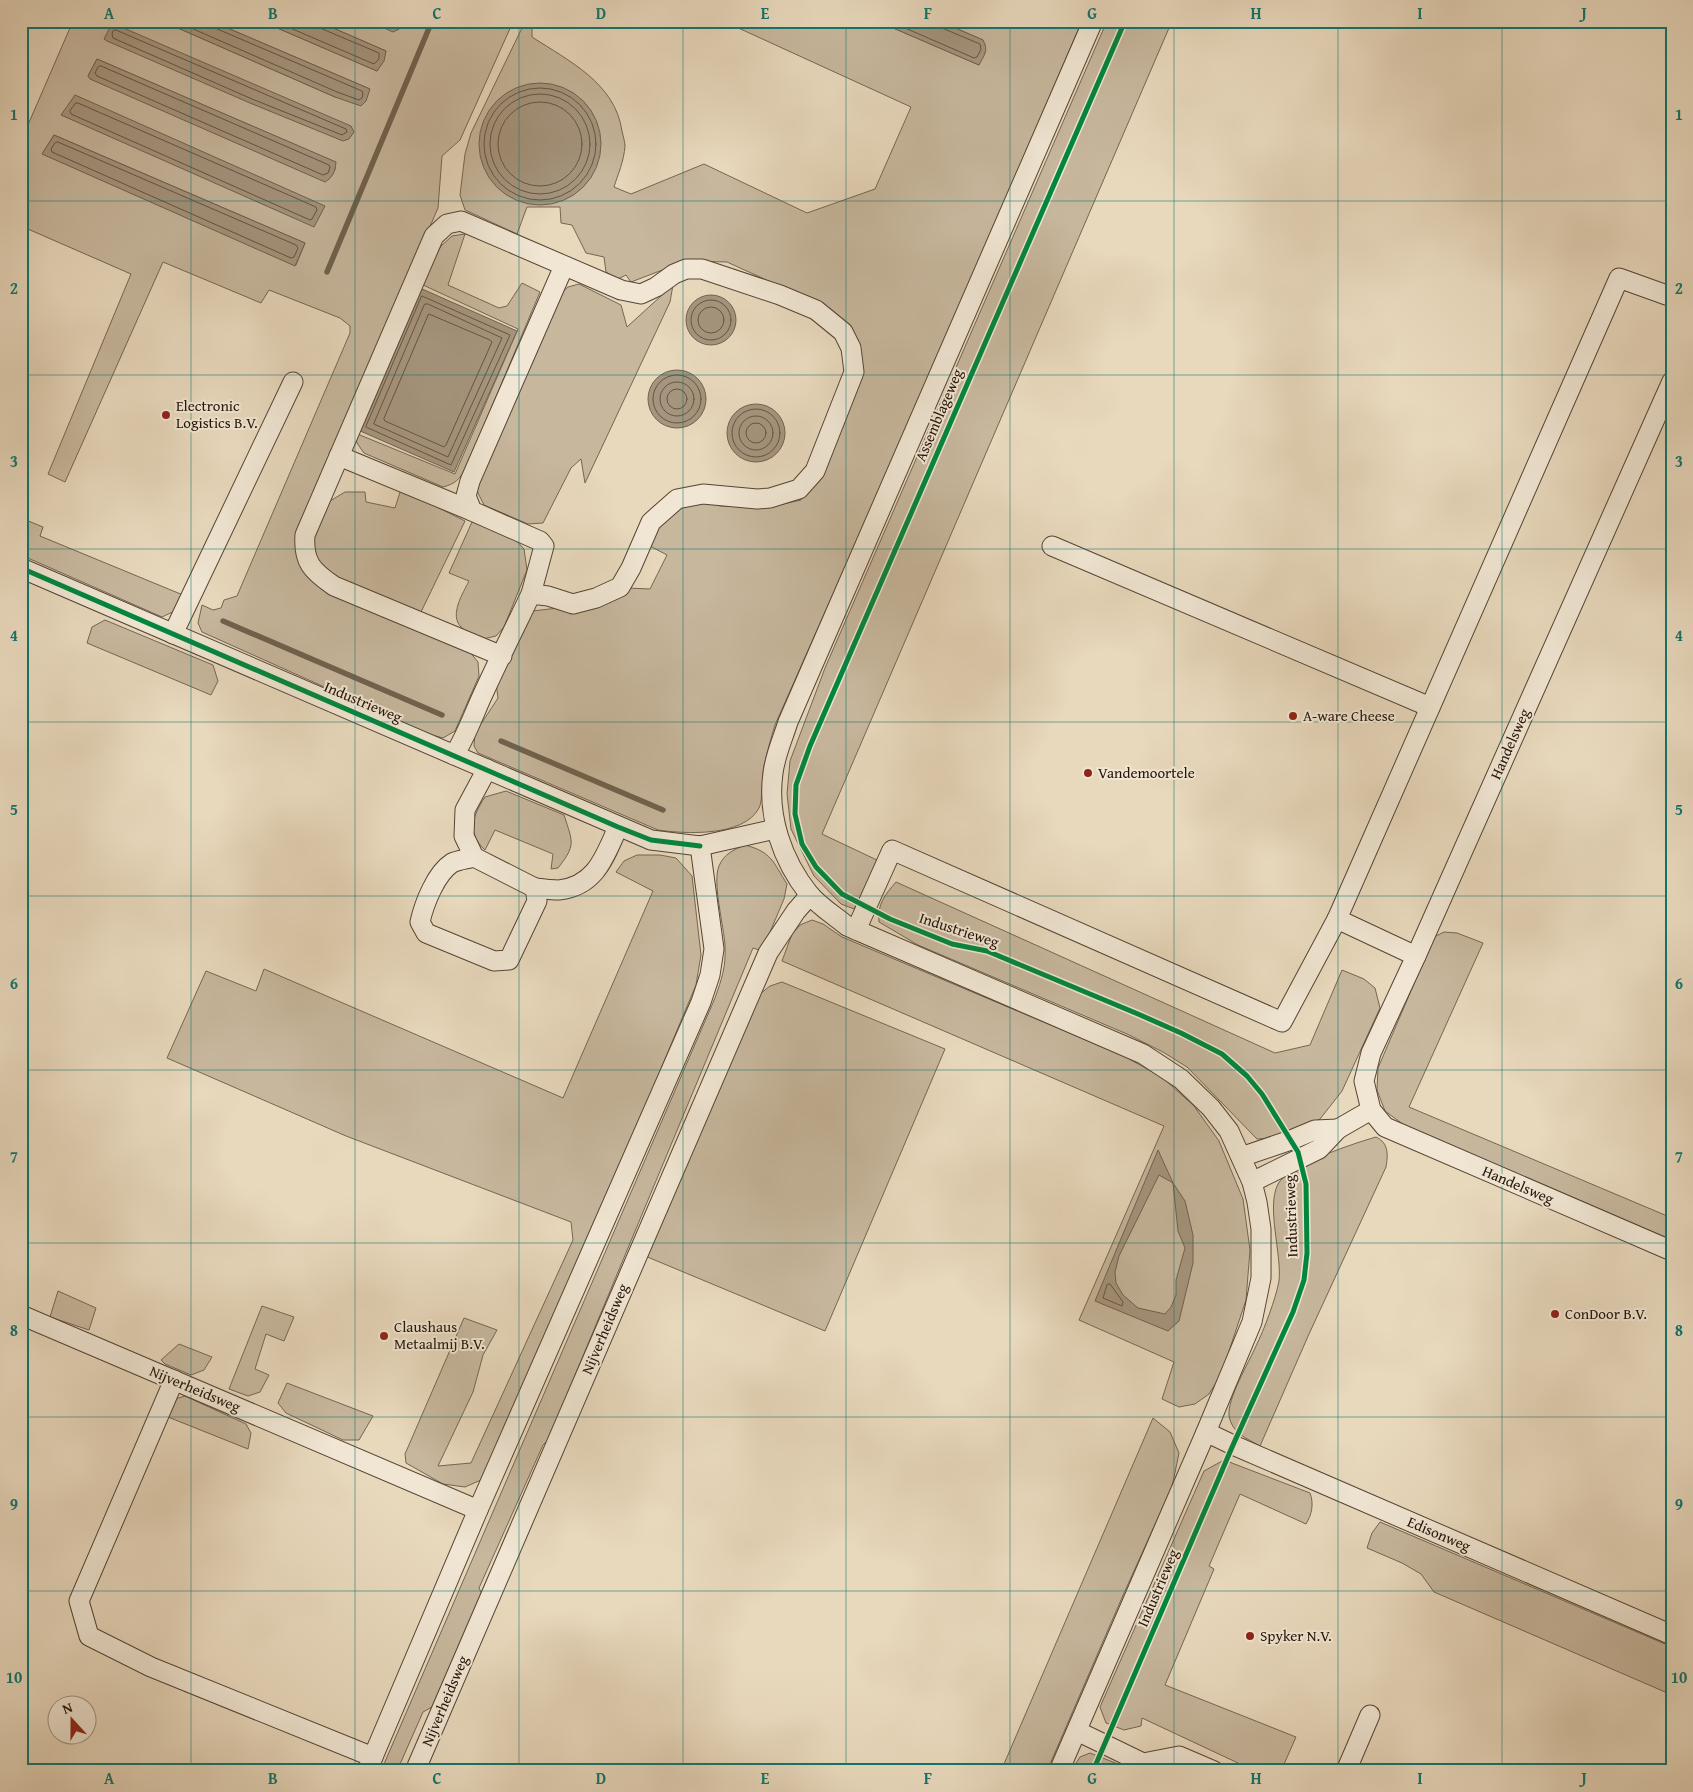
<svg xmlns="http://www.w3.org/2000/svg" width="1693" height="1792" viewBox="0 0 1693 1792" font-family="'Gentium Book Plus',serif">
<rect width="100%" height="100%" fill="#e8d8bc"/>
<filter id="stains"><feTurbulence type="fractalNoise" baseFrequency=".004" numOctaves="4"/><feColorMatrix values="0 0 0 0 .2 0 0 0 0 .09 0 0 0 0 .02 0 0 0 .5 -.17"/></filter>
<radialGradient id="worn" r=".72"><stop offset=".6" stop-color="#630" stop-opacity="0"/><stop offset="1" stop-color="#630" stop-opacity=".3"/></radialGradient>
<g fill="#c7b79d" stroke="#766552" fill-rule="evenodd">
<path d="M 73,21 L 162,21 L 335,97 L 370,89 L 211,21 L 261,21 L 377,71 L 386,51 L 317,21 L 369,21 L 393,31 L 399,29 L 400,21 L 532,21 L 532,37 C 569,61 615,83 622,131 C 623,136 625,142 625,146 C 624,161 618,174 614,187 L 631,194 L 704,164 L 807,213 L 875,189 L 911,107 L 723,21 L 877,21 L 979,65 L 983,40 L 939,21 L 987,21 L 995,24 L 998,21 L 1082,21 L 937,359 L 775,725 C 771,738 767,752 764,766 C 762,776 763,801 759,808 C 744,837 685,834 658,830 L 478,753 L 474,746 L 475,733 L 498,698 L 496,683 L 532,611 L 611,602 L 628,588 L 650,589 L 667,555 L 648,545 L 660,523 L 671,511 L 693,504 L 709,502 L 720,506 L 769,507 L 801,500 L 818,470 L 854,349 L 806,298 L 727,262 L 686,261 L 631,282 L 626,275 L 618,279 L 606,272 L 604,257 L 586,253 L 572,225 L 561,223 L 560,207 L 527,207 L 517,234 L 465,210 L 460,195 L 465,154 L 471,133 L 522,28 L 512,24 L 460,140 L 442,156 L 438,208 L 296,536 L 298,560 L 469,651 L 478,662 L 479,676 L 455,731 L 443,738 L 429,734 L 202,632 L 198,623 L 202,605 L 213,610 L 221,608 L 224,600 L 237,596 L 350,333 L 350,326 L 340,318 L 269,290 L 261,303 L 163,262 L 65,482 L 48,474 L 131,274 L 21,226 L 21,141 ZM 97,59 L 335,162 L 335,170 L 88,76 ZM 54,135 L 305,243 L 296,265 L 43,153 Z"/>
<path d="M 1107,21 L 1172,21 L 822,834 L 879,861 L 854,909 L 841,904 L 814,876 L 791,829 L 787,794 L 790,761 L 825,668 Z"/>
<path d="M 465,234 L 448,285 L 499,308 L 507,306 L 522,283 L 540,292 L 466,468 C 460,479 455,484 443,487 L 364,453 L 357,443 L 355,433 L 455,474 L 518,329 L 421,284 L 441,246 L 452,236 Z"/>
<path d="M 579,284 L 621,305 L 627,327 L 673,285 L 670,302 L 585,483 L 581,459 L 571,468 L 543,523 L 528,524 L 484,505 L 478,493 L 476,485 L 561,293 L 568,287 Z"/>
<path d="M 401,489 L 465,521 L 420,614 L 323,572 L 314,559 L 313,534 L 322,513 L 330,501 L 345,492 L 365,492 L 366,502 L 395,508 Z"/>
<path d="M 21,518 L 43,527 L 40,536 L 183,595 L 177,610 L 162,617 L 21,555 Z"/>
<path d="M 472,522 L 514,538 L 524,549 L 527,570 L 504,627 L 496,636 L 483,639 C 477,636 466,632 461,627 C 449,615 463,593 469,581 L 449,573 Z"/>
<path d="M 105,620 L 213,665 L 218,681 L 211,695 L 87,643 L 92,627 Z"/>
<path d="M 506,791 L 564,815 C 573,843 576,845 558,868 L 551,869 L 553,854 L 495,830 L 485,850 C 466,833 473,815 485,797 Z"/>
<path d="M 745,845 C 772,852 773,862 787,884 L 784,899 L 762,951 L 753,948 L 548,1440 L 543,1445 L 479,1588 L 482,1594 L 432,1707 L 423,1712 L 397,1771 L 381,1771 L 715,998 C 722,978 726,967 725,946 C 724,926 712,882 719,866 C 724,854 733,850 745,845 Z"/>
<path d="M 637,855 L 660,855 L 676,858 L 692,876 L 701,955 L 696,985 L 624,1157 L 481,1480 L 465,1487 L 443,1484 L 406,1463 L 405,1454 L 464,1318 L 497,1330 L 483,1355 L 473,1392 L 438,1466 L 471,1463 L 573,1240 L 571,1222 L 346,1136 L 167,1058 L 206,971 L 256,991 L 264,969 L 563,1098 L 653,891 L 616,872 L 624,861 Z"/>
<path d="M 896,882 L 1275,1053 L 1310,1045 L 1342,970 L 1364,979 L 1375,988 L 1380,1008 L 1342,1091 L 1320,1119 L 1305,1127 L 1276,1138 L 1257,1139 L 1187,1067 L 1163,1052 L 1127,1034 L 918,945 L 879,922 C 877,904 885,895 896,882 Z"/>
<path d="M 812,920 L 823,924 L 842,937 L 1124,1056 L 1163,1078 L 1194,1106 L 1219,1141 L 1243,1199 L 1250,1250 L 1246,1300 L 1221,1375 L 1209,1394 L 1195,1404 L 1179,1407 L 1162,1399 L 1174,1362 L 1079,1320 L 1164,1126 L 782,961 L 792,934 L 800,925 Z"/>
<path d="M 1444,932 L 1457,933 L 1483,943 L 1409,1107 L 1672,1218 L 1672,1240 L 1404,1125 L 1385,1111 L 1377,1090 L 1378,1068 L 1434,937 Z"/>
<path d="M 782,982 L 945,1049 L 825,1331 L 645,1256 L 760,994 L 770,986 Z"/>
<path d="M 1376,1137 C 1389,1143 1388,1155 1386,1167 L 1309,1334 L 1260,1446 C 1246,1438 1232,1433 1229,1416 C 1227,1399 1249,1362 1256,1346 C 1264,1330 1276,1298 1279,1281 C 1282,1254 1266,1207 1278,1184 C 1288,1165 1355,1143 1376,1137 Z"/>
<path d="M 58,1291 L 96,1308 L 89,1330 L 50,1317 Z"/>
<path d="M 262,1306 L 294,1317 L 284,1341 L 266,1334 L 255,1369 L 269,1375 L 260,1392 L 248,1396 L 229,1389 Z"/>
<path d="M 179,1344 L 212,1357 L 204,1370 L 191,1375 L 165,1364 L 161,1360 Z"/>
<path d="M 287,1383 L 373,1416 L 359,1440 L 343,1440 L 286,1413 L 278,1403 Z"/>
<path d="M 185,1396 L 246,1424 L 251,1433 L 248,1449 L 168,1417 L 175,1399 Z"/>
<path d="M 1153,1418 L 1170,1432 L 1179,1453 L 1172,1487 L 1124,1593 L 1047,1771 L 1001,1771 Z"/>
<path d="M 1224,1460 L 1310,1493 C 1314,1504 1312,1514 1306,1524 L 1240,1494 L 1209,1566 L 1214,1569 L 1165,1685 L 1296,1737 L 1281,1771 L 1255,1771 L 1142,1718 L 1141,1726 L 1124,1730 L 1106,1723 L 1100,1707 L 1204,1471 Z"/>
<path d="M 1380,1522 L 1672,1647 L 1672,1695 L 1434,1592 L 1421,1574 L 1402,1563 L 1367,1548 L 1372,1533 Z"/>
<path d="M 1090,1753 L 1118,1764 L 1117,1771 L 1071,1771 L 1080,1757 Z"/>
</g>
<g fill="#a5957e" stroke="#71614e" fill-rule="evenodd">
<path d="M 162,21 L 211,21 L 370,89 L 366,101 L 361,106 L 335,97 Z"/>
<path d="M 261,21 L 317,21 L 386,51 L 384,61 L 377,71 Z"/>
<path d="M 369,21 L 400,21 L 399,29 L 393,32 Z"/>
<path d="M 877,21 L 939,21 L 983,40 C 989,51 984,55 979,65 Z"/>
<path d="M 112,23 L 351,126 L 354,132 L 349,139 L 343,141 L 250,103 L 107,41 L 104,39 Z"/>
<path d="M 97,59 L 336,162 C 335,172 333,177 325,182 L 90,79 L 88,76 Z"/>
<circle cx="540" cy="144" r="61"/>
<path d="M 75,95 L 325,206 L 314,227 L 61,115 Z"/>
<path d="M 54,135 L 305,243 L 295,266 L 42,154 Z"/>
<path d="M 420,288 L 517,331 L 454,472 L 358,430 Z"/>
<circle cx="711" cy="320" r="25"/>
<circle cx="677" cy="399" r="29"/>
<circle cx="756" cy="433" r="29"/>
<path d="M 1158,1150 L 1173,1183 L 1185,1201 L 1193,1235 L 1193,1263 L 1179,1321 L 1168,1331 L 1095,1301 ZM 1159,1175 L 1173,1183 L 1178,1231 L 1185,1248 L 1176,1280 L 1176,1295 L 1171,1307 L 1165,1314 L 1138,1308 L 1123,1295 L 1116,1283 L 1115,1272 L 1119,1256 Z"/>
</g>
<g fill="none" stroke-linecap="round" stroke-linejoin="round">
<g stroke="#645442" stroke-width="1">
<path d="M 175,21 L 337,92 L 359,100 L 362,98 L 363,93 L 362,91 L 215,28 L 212,25 L 211,21"/>
<path d="M 274,21 L 374,64 L 379,59 L 379,53 L 320,28 L 318,25 L 317,21"/>
<path d="M 889,21 L 974,58 L 977,57 L 981,49 L 980,44 L 942,28 L 939,21"/>
<path d="M 116,30 L 346,129 L 347,132 L 342,135 L 252,99 L 113,38 L 112,34 L 113,31 Z"/>
<path d="M 101,66 L 329,165 L 330,167 L 328,173 L 323,175 L 97,76 L 95,73 L 98,67 Z"/>
<circle cx="540" cy="144" r="56"/>
<circle cx="540" cy="144" r="50"/>
<circle cx="540" cy="144" r="42"/>
<path d="M 76,103 L 78,103 L 316,207 L 317,210 L 312,219 L 310,220 L 71,114 L 70,111 Z"/>
<path d="M 58,142 L 296,245 L 298,248 L 294,257 L 291,258 L 52,152 L 51,149 L 55,143 Z"/>
<path d="M 422,296 L 510,335 L 451,465 L 366,427 Z"/>
<circle cx="711" cy="320" r="20"/>
<path d="M 425,304 L 428,304 L 502,338 L 448,457 L 374,424 Z"/>
<circle cx="711" cy="320" r="13"/>
<path d="M 429,314 L 490,340 L 492,342 L 446,445 L 444,447 L 385,421 L 384,419 Z"/>
<circle cx="677" cy="399" r="24"/>
<circle cx="677" cy="399" r="17"/>
<circle cx="677" cy="399" r="10"/>
<circle cx="756" cy="433" r="24"/>
<circle cx="756" cy="433" r="17"/>
<circle cx="756" cy="433" r="10"/>
<path d="M 1110,1284 L 1123,1302 L 1122,1306 L 1103,1298 L 1107,1285 Z"/>
</g>
<g stroke="#71614e" stroke-width="5.5">
<path d="M 327,272 L 432,21"/>
<path d="M 223,621 L 442,715"/>
<path d="M 501,741 L 663,810"/>
</g>
<g stroke="#554434" stroke-width="21">
<g id="minor">
<path d="M 1672,381 L 1416,956 L 1371,1053 L 1364,1081 L 1371,1110 L 1385,1127 L 1672,1251"/>
<path d="M 339,456 L 472,511"/>
<path d="M 1052,546 L 1430,707"/>
<path d="M 21,568 L 651,840 L 700,846 L 775,829"/>
<path d="M 531,594 L 544,546 L 540,541 L 472,511 L 466,496 L 470,481 L 564,266"/>
<path d="M 173,634 L 293,382"/>
<path d="M 454,755 C 467,735 474,713 484,692 C 499,659 515,627 531,594 L 548,596 L 573,604 L 596,598 L 620,587 L 631,568 L 651,522 L 677,499 L 703,494 L 757,499 L 770,498 L 799,489 L 815,471 L 854,372 L 851,348 L 843,332 L 816,310 L 780,295 L 702,269 L 686,269 L 674,274 L 656,287 L 641,294 L 621,290 L 461,221 L 447,224 L 434,236 L 305,535 C 303,562 312,571 334,586 L 502,656"/>
<path d="M 474,857 C 468,859 458,860 452,863 C 436,873 424,904 420,922 L 426,933 L 494,961 L 509,960 L 537,901 L 535,888 L 474,857 L 464,836 L 465,810 L 487,769"/>
<path d="M 535,888 C 543,889 551,890 559,890 C 596,886 605,856 618,827"/>
<path d="M 856,930 L 892,850 L 1282,1022 L 1337,919"/>
<path d="M 1416,956 L 1337,919 L 1619,278 L 1672,297"/>
<path d="M 1241,1157 L 1291,1140 L 1315,1130 L 1338,1129"/>
<path d="M 1252,1182 L 1319,1149 L 1338,1129 L 1371,1110"/>
<path d="M 21,1315 L 478,1510"/>
<path d="M 174,1380 L 79,1601 L 89,1636 L 151,1667 L 373,1757"/>
<path d="M 1206,1432 L 1233,1445 L 1672,1635"/>
<path d="M 1077,1731 L 1143,1763 L 1145,1771"/>
<path d="M 1143,1763 L 1179,1756 L 1214,1771"/>
<path d="M 367,1771 L 478,1510 L 701,1002 L 710,975 L 714,949 L 700,846"/>
<path d="M 415,1771 L 768,953 L 796,911 L 810,895"/>
<path d="M 1059,1771 L 1206,1432 L 1252,1322 L 1261,1278 L 1261,1229 L 1257,1202 L 1252,1182 L 1229,1131 L 1211,1108 L 1181,1079 L 1143,1054 L 847,926 C 835,916 819,906 809,894 C 782,860 767,816 773,773 C 775,756 783,738 788,722 L 1093,21"/>
<path d="M 1346,1771 L 1370,1715"/>
</g>
</g>
<use href="#minor" stroke="#f0e6d3" stroke-width="19"/>
<g stroke="#f0e6d3" stroke-width="8">
<g id="cycleway">
<path d="M 21,568 L 618,827 L 651,840 L 700,846"/>
<path d="M 1093,1771 L 1233,1445 L 1293,1312 L 1304,1280 L 1307,1253 L 1306,1184 L 1298,1152 L 1262,1094 L 1247,1076 L 1222,1054 L 1181,1033 L 1138,1014 L 987,951 L 952,944 L 890,919 L 842,894 L 816,867 L 802,844 L 795,814 L 796,785 L 810,746 L 1125,21"/>
</g>
</g>
<use href="#cycleway" stroke="#00873e" stroke-width="5"/>
</g>
<path fill="none" stroke="#0f766e" stroke-width="1" stroke-opacity="0.55" d="M 191,21 L 191,1771M 355,21 L 355,1771M 519,21 L 519,1771M 683,21 L 683,1771M 846,21 L 846,1771M 1010,21 L 1010,1771M 1174,21 L 1174,1771M 1338,21 L 1338,1771M 1502,21 L 1502,1771M 21,201 L 1672,201M 21,375 L 1672,375M 21,549 L 1672,549M 21,722 L 1672,722M 21,896 L 1672,896M 21,1070 L 1672,1070M 21,1243 L 1672,1243M 21,1417 L 1672,1417M 21,1591 L 1672,1591"/>
<g fill="#8f2418" stroke="#f0e6d3" stroke-width="2">
<circle cx="166" cy="415" r="5"/>
<circle cx="1293" cy="716" r="5"/>
<circle cx="1088" cy="773" r="5"/>
<circle cx="1555" cy="1314" r="5"/>
<circle cx="384" cy="1336" r="5"/>
<circle cx="1250" cy="1636" r="5"/>
</g>
<g text-anchor="middle" stroke-width="4" stroke-linejoin="round" paint-order="stroke">
<g font-size="15" fill="#241307" stroke="#f0e6d3" text-anchor="start">
<text x="176" y="411">Electronic<tspan x="176" dy="17">Logistics B.V.</tspan></text>
<text x="1303" y="721">A-ware Cheese</text>
<text x="1098" y="778">Vandemoortele</text>
<text x="1565" y="1319">ConDoor B.V.</text>
<text x="394" y="1332">Claushaus<tspan x="394" dy="17">Metaalmij B.V.</tspan></text>
<text x="1260" y="1641">Spyker N.V.</text>
</g>
<g font-size="15" fill="#241307" stroke="#f0e6d3">
<text transform="translate(939 415) rotate(-67)" y="5">Assemblageweg</text>
<text transform="translate(363 702) rotate(23)" y="5">Industrieweg</text>
<text transform="translate(1510 744) rotate(-66)" y="5">Handelsweg</text>
<text transform="translate(959 930) rotate(18)" y="5">Industrieweg</text>
<text transform="translate(1518 1185) rotate(23)" y="5">Handelsweg</text>
<text transform="translate(1291 1216) rotate(-92)" y="5">Industrieweg</text>
<text transform="translate(605 1329) rotate(-67)" y="5">Nijverheidsweg</text>
<text transform="translate(195 1389) rotate(23)" y="5">Nijverheidsweg</text>
<text transform="translate(1439 1534) rotate(23)" y="5">Edisonweg</text>
<text transform="translate(1158 1588) rotate(-67)" y="5">Industrieweg</text>
<text transform="translate(445 1701) rotate(-67)" y="5">Nijverheidsweg</text>
</g>
</g>
<rect width="1693" height="1792" fill="none" stroke="#e8d8bc" stroke-width="55"/>
<g transform="translate(72 1720) rotate(339)"><circle r="24" fill="#f0e6d3" stroke="#9e9281"/>
<path d="M0-4L9 19L0 12L-9 19Z" fill="#8f2418"/>
<text y="-8" font-size="14" font-weight="bold" text-anchor="middle" fill="#241307">N</text>
</g>
<rect x="28" y="28" width="1638" height="1736" fill="none" stroke="#0f766e" stroke-width="2"/>
<g font-size="16" text-anchor="middle" font-weight="bold" fill="#0f766e">
<text x="109" y="19">A</text>
<text x="273" y="19">B</text>
<text x="437" y="19">C</text>
<text x="601" y="19">D</text>
<text x="765" y="19">E</text>
<text x="928" y="19">F</text>
<text x="1092" y="19">G</text>
<text x="1256" y="19">H</text>
<text x="1420" y="19">I</text>
<text x="1584" y="19">J</text>
<text x="14" y="120">1</text>
<text x="1679" y="120">1</text>
<text x="14" y="294">2</text>
<text x="1679" y="294">2</text>
<text x="14" y="467">3</text>
<text x="1679" y="467">3</text>
<text x="14" y="641">4</text>
<text x="1679" y="641">4</text>
<text x="14" y="815">5</text>
<text x="1679" y="815">5</text>
<text x="14" y="989">6</text>
<text x="1679" y="989">6</text>
<text x="14" y="1162">7</text>
<text x="1679" y="1162">7</text>
<text x="14" y="1336">8</text>
<text x="1679" y="1336">8</text>
<text x="14" y="1510">9</text>
<text x="1679" y="1510">9</text>
<text x="14" y="1683">10</text>
<text x="1679" y="1683">10</text>
<text x="109" y="1784">A</text>
<text x="273" y="1784">B</text>
<text x="437" y="1784">C</text>
<text x="601" y="1784">D</text>
<text x="765" y="1784">E</text>
<text x="928" y="1784">F</text>
<text x="1092" y="1784">G</text>
<text x="1256" y="1784">H</text>
<text x="1420" y="1784">I</text>
<text x="1584" y="1784">J</text>
</g>
<rect width="100%" height="100%" filter="url(#stains)"/>
<rect width="100%" height="100%" fill="url(#worn)"/>
</svg>
